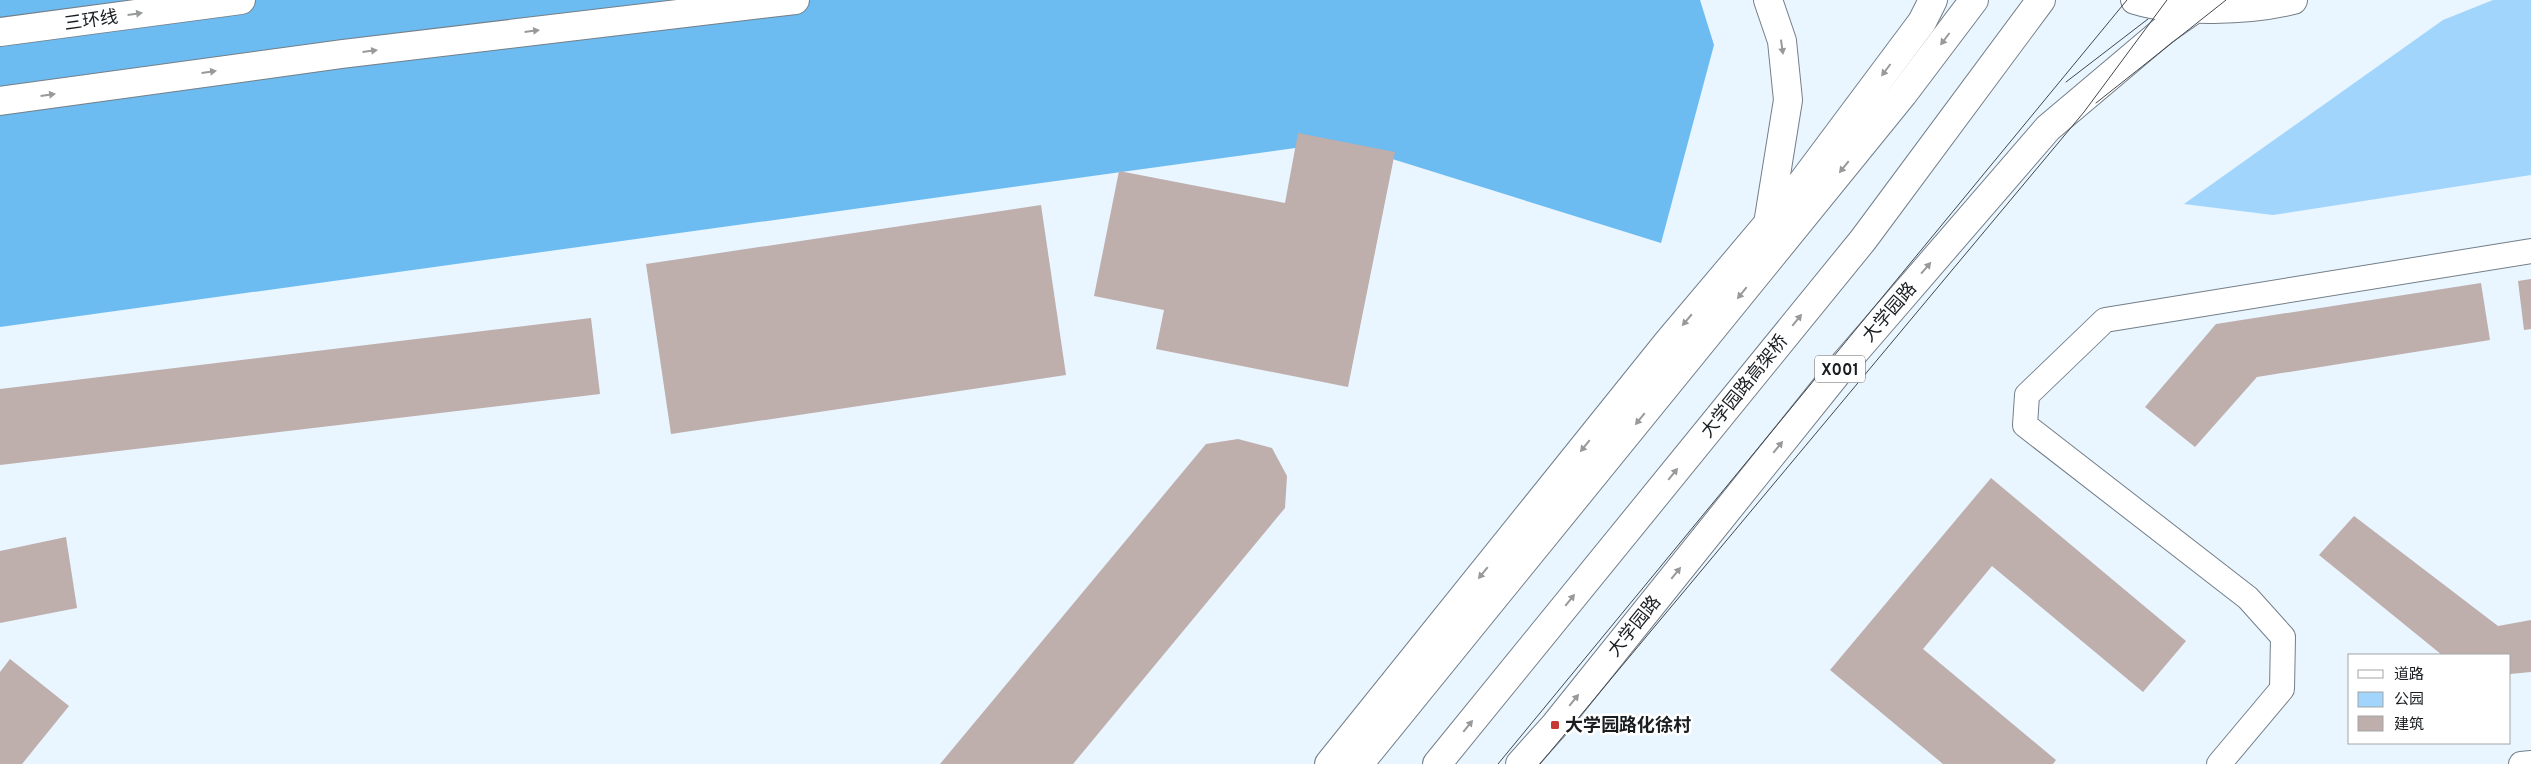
<svg xmlns="http://www.w3.org/2000/svg" width="2531" height="764" viewBox="0 0 2531 764" font-family="Overpass,'Noto Sans SC',sans-serif">
<rect width="100%" height="100%" fill="#e9f5ff"/>
<path fill="#a1d5fc" d="M 2493,0 L 2531,0 L 2531,175 L 2273,215 L 2184,204 L 2443,20 Z"/>
<path fill="#6cbbf1" d="M 0,0 L 1700,0 L 1714,45 L 1661,243 L 1338,142 L 0,327 Z"/>
<g fill="#beaeac">
<path d="M 1298,133 L 1395,152 L 1348,387 L 1156,349 L 1164,310 L 1094,296 L 1119,171 L 1285,203 Z"/>
<path d="M 1041,205 L 1066,375 L 671,434 L 646,264 Z"/>
<path d="M 2531,279 L 2531,329 L 2524,330 L 2518,281 Z"/>
<path d="M 2481,283 L 2490,340 L 2257,377 L 2195,447 L 2145,407 L 2216,324 Z"/>
<path d="M 591,318 L 600,394 L 0,465 L 0,389 Z"/>
<path d="M 1238,439 L 1272,448 L 1287,476 L 1285,508 L 1073,764 L 940,764 L 1206,444 Z"/>
<path d="M 1991,478 L 2186,641 L 2143,692 L 1992,566 L 1923,649 L 2056,760 L 2053,764 L 1943,764 L 1830,670 Z"/>
<path d="M 2354,516 L 2498,626 L 2531,620 L 2531,672 L 2510,674 L 2510,655 L 2442,655 L 2319,555 Z"/>
<path d="M 66,537 L 77,608 L 0,623 L 0,551 Z"/>
<path d="M 10,659 L 69,706 L 22,764 L 0,764 L 0,672 Z"/>
</g>
<g fill="none" stroke-linecap="round" stroke-linejoin="round">
<g stroke="#747f88" stroke-width="26">
<g id="lane">
<path d="M 2219,764 L 2282,689 L 2283,637 L 2248,598 L 2025,425 L 2027,395 L 2105,320 L 2531,251"/>
<path d="M 2521,764 L 2531,763"/>
</g>
</g>
<g stroke="#747f88" stroke-width="30">
<g id="primary">
<path d="M 1329,764 L 1668,342 L 1798,188 L 1922,22 L 1933,0"/>
<path d="M 1359,764 L 1903,94 L 1974,0"/>
<path d="M 1437,764 L 1863,240 L 2041,0"/>
<path d="M 1520,764 L 1555,725 L 1846,362 L 2048,128 L 2163,31 L 2196,8"/>
</g>
</g>
<g stroke="#747f88" stroke-width="30">
<g id="highway">
<path d="M 2135,0 C 2177,13 2250,11 2293,0"/>
<path d="M 0,32 L 241,0"/>
<path d="M 0,101 L 342,54 L 795,0"/>
<path d="M 1768,224 L 1788,100 L 1782,41 L 1768,0"/>
</g>
</g>
<use href="#lane" stroke="#fff" stroke-width="24"/>
<use href="#primary" stroke="#fff" stroke-width="28"/>
<use href="#highway" stroke="#fff" stroke-width="28"/>
<g stroke="#42474b" stroke-width="1">
<path d="M 2066,82 L 2148,19"/>
<path d="M 2096,103 L 2226,0"/>
<path d="M 1498,764 L 2127,0"/>
<path d="M 1540,764 L 2084,112 L 2167,0"/>
</g>
</g>
<defs><path id="oneway-solid" d="M-6-.8H1V-3.2L6.5 0L1 3.2V.8H-6Z" transform="scale(1.25)"/></defs>
<g fill="#98999b">
<use href="#oneway-solid" transform="translate(135 14) rotate(-8)"/>
<use href="#oneway-solid" transform="translate(532 31) rotate(-7)"/>
<use href="#oneway-solid" transform="translate(1945 39) rotate(127)"/>
<use href="#oneway-solid" transform="translate(1782 47) rotate(82)"/>
<use href="#oneway-solid" transform="translate(370 51) rotate(-7)"/>
<use href="#oneway-solid" transform="translate(1886 70) rotate(127)"/>
<use href="#oneway-solid" transform="translate(209 72) rotate(-8)"/>
<use href="#oneway-solid" transform="translate(48 95) rotate(-8)"/>
<use href="#oneway-solid" transform="translate(1844 167) rotate(129)"/>
<use href="#oneway-solid" transform="translate(1926 268) rotate(-49)"/>
<use href="#oneway-solid" transform="translate(1742 293) rotate(129)"/>
<use href="#oneway-solid" transform="translate(1687 320) rotate(130)"/>
<use href="#oneway-solid" transform="translate(1797 320) rotate(-51)"/>
<use href="#oneway-solid" transform="translate(1640 419) rotate(129)"/>
<use href="#oneway-solid" transform="translate(1585 446) rotate(129)"/>
<use href="#oneway-solid" transform="translate(1778 447) rotate(-51)"/>
<use href="#oneway-solid" transform="translate(1673 474) rotate(-51)"/>
<use href="#oneway-solid" transform="translate(1483 573) rotate(129)"/>
<use href="#oneway-solid" transform="translate(1676 573) rotate(-51)"/>
<use href="#oneway-solid" transform="translate(1570 600) rotate(-51)"/>
<use href="#oneway-solid" transform="translate(1574 700) rotate(-51)"/>
<use href="#oneway-solid" transform="translate(1468 726) rotate(-51)"/>
</g>
<rect fill="#c73934" stroke="#fff" stroke-width="2" x="1550" y="720" width="10" height="10" rx="2.5"/>
<g text-anchor="middle" stroke-width="5" stroke-linejoin="round" paint-order="stroke">
<rect fill="#fff" stroke="#5e6163" stroke-width="1" x="1815" y="355.5" width="50" height="27" rx="4"/>
<g font-size="16" font-weight="bold" fill="#191d20">
<text x="1840" y="375">X001</text>
</g>
<g font-size="18" fill="#191d20" stroke="#fff">
<text transform="translate(91 20) rotate(-8)" y="6">三环线</text>
<text transform="translate(1889 312) rotate(-49)" y="6">大学园路</text>
<text transform="translate(1744 386) rotate(-51)" y="6">大学园路高架桥</text>
<text transform="translate(1634 626) rotate(-51)" y="6">大学园路</text>
</g>
<g font-size="18" font-weight="bold" fill="#191d20" stroke="#fff" text-anchor="start">
<text x="1565" y="731">大学园路化徐村</text>
</g>
</g>
<rect x="2348" y="654" width="162" height="90" fill="#ffffff" stroke="#a3a5a6"/>
<rect x="2358" y="670" width="25" height="8" fill="#ffffff" stroke="#a3a5a6"/>
<text x="2394" y="679" font-size="15" fill="#191d20">道路</text>
<rect x="2358" y="692" width="25" height="15" fill="#a1d5fc" stroke="#a3a5a6"/>
<text x="2394" y="704" font-size="15" fill="#191d20">公园</text>
<rect x="2358" y="716" width="25" height="15" fill="#beaeac" stroke="#a3a5a6"/>
<text x="2394" y="729" font-size="15" fill="#191d20">建筑</text>
</svg>
